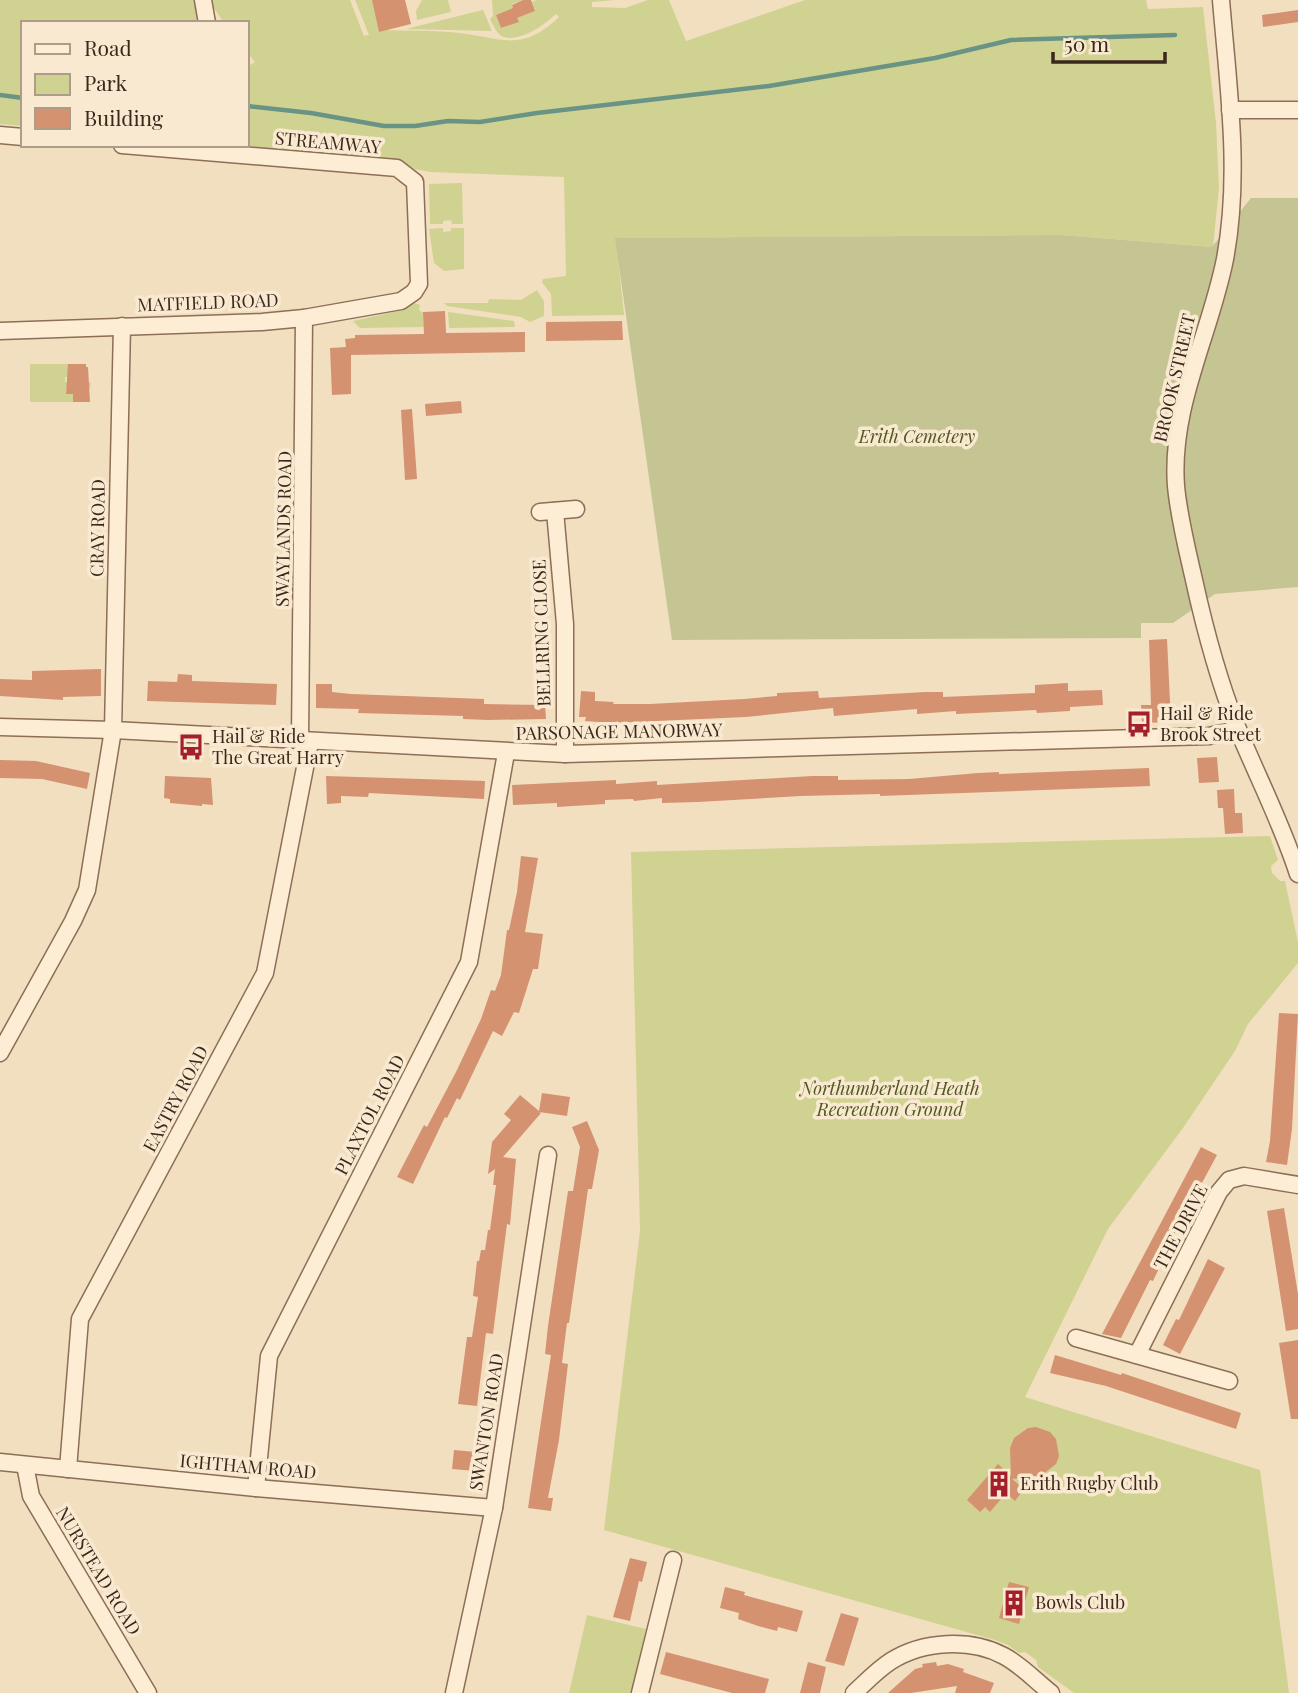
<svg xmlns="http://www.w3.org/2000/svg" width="1298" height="1693" viewBox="0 0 1298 1693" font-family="'Playfair Display',serif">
<rect width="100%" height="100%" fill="#f2dfc0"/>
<g fill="#d0d292">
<path d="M 0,0 L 197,0 L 200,23 L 23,23 L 23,126 L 0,124 Z"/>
<path d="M 209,0 L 350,0 L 364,36 L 369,35 L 355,0 L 374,0 L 383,30 C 408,31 434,30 459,33 C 503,38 521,53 559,17 L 556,14 C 545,25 520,42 504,37 C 497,35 493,25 490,19 L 493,16 L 492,0 L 523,0 L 512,4 L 513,8 L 496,15 L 502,28 L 518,22 L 517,18 L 535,11 L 532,2 L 536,0 L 615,0 L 592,2 L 592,7 L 625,8 L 648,0 L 669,0 L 686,41 L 805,0 L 1146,0 L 1148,9 L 1203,7 L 1216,123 L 1219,188 L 1213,247 L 1062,235 L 616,238 L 624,315 L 552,316 L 551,294 L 542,282 L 543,279 L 566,276 L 564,177 L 430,172 L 414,169 L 403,161 L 218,145 L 247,145 L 247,67 L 255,62 L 247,52 L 247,23 L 224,23 L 214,8 L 211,9 Z"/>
<path d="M 422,0 L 448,0 L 451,12 L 417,20 L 416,11 Z"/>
<path d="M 483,10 L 492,31 L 406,29 Z"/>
<path d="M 462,183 L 463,224 L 452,224 L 451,220 L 443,221 L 443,224 L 430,224 L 429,184 Z"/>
<path d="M 443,228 L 443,232 L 451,231 L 451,228 L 464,228 L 464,269 L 444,271 L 434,263 L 429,229 Z"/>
<path d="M 537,290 L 544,301 L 544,316 L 530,322 L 521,317 L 447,306 L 444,303 L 488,303 L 489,299 L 521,300 Z"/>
<path d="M 414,303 L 420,305 L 419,310 L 423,313 L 424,327 L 360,328 L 353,321 L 403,310 Z"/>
<path d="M 448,312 L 514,321 L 515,327 L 449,328 Z"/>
<path d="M 30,364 L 68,364 L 68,377 L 65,377 L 65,382 L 88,382 L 91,383 L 90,388 L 66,388 L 66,394 L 73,394 L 73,402 L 30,402 Z"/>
<path d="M 1270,836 L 1278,860 L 1271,866 L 1272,873 L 1280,881 L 1285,881 L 1298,942 L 1298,963 L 1248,1024 L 1235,1051 L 1183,1128 L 1108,1229 L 1025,1397 L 1260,1470 L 1289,1693 L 1074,1693 L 1038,1667 L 1036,1660 L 1025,1652 L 1019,1653 L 1008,1645 L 995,1640 L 604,1530 L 640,1231 L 631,852 Z"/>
<path d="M 587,1615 L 646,1629 L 631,1693 L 569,1693 Z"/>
</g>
<path fill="#c4c593" d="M 1251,198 L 1298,198 L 1298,587 L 1215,594 L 1173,623 L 1141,623 L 1141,638 L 672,640 L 615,238 L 1062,235 L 1212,247 Z"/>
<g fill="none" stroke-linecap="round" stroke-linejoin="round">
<g stroke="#699385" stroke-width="4.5">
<path d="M 0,95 L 23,98"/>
<path d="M 247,106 L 311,113 L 384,126 L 415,126 L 448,121 L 480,122 L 537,113 L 769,86 L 935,58 L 1011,40 L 1175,35"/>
</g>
</g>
<g fill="#d49271">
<path d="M 372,0 L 405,0 L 411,24 L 379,32 Z"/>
<path d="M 523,0 L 531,0 L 535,11 L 517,18 L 519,22 L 501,28 L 496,15 L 513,8 L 512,5 Z"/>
<path d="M 1298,10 L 1298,22 L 1263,27 L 1262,15 Z"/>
<path d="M 445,311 L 446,333 L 525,332 L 525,352 L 351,355 L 351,394 L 332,395 L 330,348 L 346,347 L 345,339 L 355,338 L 355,335 L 424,334 L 423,312 Z"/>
<path d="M 622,321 L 623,340 L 546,341 L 546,322 Z"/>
<path d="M 68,364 L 86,364 L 86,367 L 88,367 L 90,402 L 73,402 L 73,394 L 66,394 Z"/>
<path d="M 461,401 L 462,413 L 426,416 L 425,404 Z"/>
<path d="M 412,409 L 417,479 L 405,480 L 401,410 Z"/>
<path d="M 1167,639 L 1171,722 L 1142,723 L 1141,705 L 1151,705 L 1149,640 Z"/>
<path d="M 101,669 L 101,696 L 63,697 L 63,700 L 0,696 L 0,679 L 32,680 L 32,671 Z"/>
<path d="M 178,674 L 192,675 L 192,681 L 277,684 L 276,705 L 147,701 L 148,681 L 177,682 Z"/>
<path d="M 1068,683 L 1068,691 L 1102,690 L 1103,705 L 1070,707 L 1070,711 L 1037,713 L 1036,710 L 956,714 L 956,711 L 917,714 L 917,709 L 834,716 L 833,708 L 746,717 L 612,723 L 585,721 L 586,717 L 579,717 L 581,691 L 595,692 L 595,701 L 614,702 L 613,704 L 650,704 L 744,699 L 777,696 L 777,693 L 818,691 L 819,698 L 925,692 L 943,692 L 943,697 L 1035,693 L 1035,685 Z"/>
<path d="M 316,684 L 332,684 L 332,692 L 351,694 L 484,699 L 484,704 L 545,705 L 546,719 L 488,720 L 463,719 L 463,716 L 358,713 L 359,709 L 316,708 Z"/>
<path d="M 1217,757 L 1219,782 L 1199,783 L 1197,758 Z"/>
<path d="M 0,760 L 36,761 L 90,773 L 87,789 L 42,779 L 0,778 Z"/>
<path d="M 1149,768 L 1150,786 L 880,796 L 880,794 L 801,796 L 698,802 L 662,803 L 662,798 L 634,801 L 633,799 L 605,800 L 605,804 L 557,807 L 557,803 L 513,805 L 512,785 L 616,780 L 616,784 L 657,781 L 657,785 L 812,776 L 838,776 L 838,780 L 909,779 L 978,773 L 999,772 L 999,774 Z"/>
<path d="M 165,776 L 211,778 L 213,805 L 202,804 L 202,806 L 170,803 L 170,799 L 164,798 Z"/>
<path d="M 326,776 L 485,781 L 484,799 L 369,793 L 368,797 L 341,796 L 341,803 L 327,804 Z"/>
<path d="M 1234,789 L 1235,813 L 1242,813 L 1243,833 L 1225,834 L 1223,808 L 1218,808 L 1217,790 Z"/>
<path d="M 521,856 L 538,858 L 525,932 L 543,934 L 538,969 L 533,969 L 519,1013 L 514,1012 L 502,1036 L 493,1031 L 460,1100 L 457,1098 L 447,1118 L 445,1117 L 413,1184 L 397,1177 L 424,1125 L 427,1127 L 457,1070 L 481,1019 L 491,990 L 495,991 L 501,975 L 507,930 L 509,930 L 517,892 Z"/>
<path d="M 1279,1013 L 1298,1014 L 1292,1129 L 1287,1165 L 1266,1162 L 1270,1141 Z"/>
<path d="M 542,1093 L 570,1097 L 567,1116 L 539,1112 L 541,1113 L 503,1157 L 516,1159 L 510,1225 L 507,1224 L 493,1334 L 486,1333 L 477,1406 L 458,1404 L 467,1337 L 472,1337 L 478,1297 L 473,1296 L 477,1261 L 479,1261 L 481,1250 L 485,1250 L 488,1230 L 490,1230 L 496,1185 L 493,1185 L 495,1169 L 488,1174 L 492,1142 L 511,1120 L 504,1114 L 520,1095 L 539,1111 Z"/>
<path d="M 587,1121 L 599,1150 L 592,1189 L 588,1189 L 569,1323 L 567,1323 L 562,1363 L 568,1364 L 559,1440 L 548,1498 L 553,1498 L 551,1511 L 528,1508 L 551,1355 L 545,1354 L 548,1326 L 568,1191 L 573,1191 L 580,1147 L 572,1127 Z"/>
<path d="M 1201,1147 L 1217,1155 L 1162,1257 L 1164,1258 L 1153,1281 L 1150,1280 L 1121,1338 L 1102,1334 Z"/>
<path d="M 1284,1208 L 1298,1294 L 1298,1329 L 1286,1331 L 1267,1211 Z"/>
<path d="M 1208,1259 L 1225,1268 L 1180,1354 L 1163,1345 L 1176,1319 L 1179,1320 Z"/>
<path d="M 1298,1340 L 1298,1419 L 1291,1419 L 1279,1343 Z"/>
<path d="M 1055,1355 L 1121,1375 L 1122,1373 L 1241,1413 L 1236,1429 L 1106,1386 L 1050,1373 Z"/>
<path d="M 1036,1427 L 1050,1432 L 1056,1439 L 1059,1456 L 1056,1464 L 1042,1475 L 1012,1479 L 1024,1489 L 1015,1501 L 1006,1493 L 990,1512 L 985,1507 L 980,1512 L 967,1500 L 998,1464 L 1011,1476 L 1010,1448 L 1014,1438 L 1028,1428 Z"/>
<path d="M 454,1450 L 487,1453 L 486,1472 L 452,1469 Z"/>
<path d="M 630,1558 L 647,1562 L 642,1582 L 639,1581 L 630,1621 L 613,1617 Z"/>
<path d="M 1009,1582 L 1029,1587 L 1019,1624 L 999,1618 Z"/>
<path d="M 725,1587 L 745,1592 L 744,1595 L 803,1611 L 797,1632 L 778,1627 L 777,1631 L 758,1626 L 738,1619 L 739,1613 L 720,1608 Z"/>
<path d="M 841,1613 L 859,1618 L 844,1666 L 825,1661 Z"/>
<path d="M 666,1652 L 769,1679 L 765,1693 L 732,1693 L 660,1674 Z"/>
<path d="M 808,1662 L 826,1667 L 820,1693 L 800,1693 Z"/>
<path d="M 936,1662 L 937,1666 L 948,1664 L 964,1669 L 963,1672 L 994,1683 L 990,1693 L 955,1693 L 957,1686 L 911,1693 L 888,1693 L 915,1669 L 923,1667 L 922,1664 Z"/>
</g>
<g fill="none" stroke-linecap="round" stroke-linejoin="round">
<g stroke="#8d6e56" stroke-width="19">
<g id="minor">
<path d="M 203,0 L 207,23"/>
<path d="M 1221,0 C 1228,85 1241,174 1225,259 C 1210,335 1170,407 1176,486 C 1179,518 1187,549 1194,580 C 1205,630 1218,679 1237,727 C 1257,776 1282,824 1298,874"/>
<path d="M 1230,110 L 1298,110"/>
<path d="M 0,135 L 23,137"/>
<path d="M 0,331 L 262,322 L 304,318 L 401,301 L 414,292 L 419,284 L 415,182 L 397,168 L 122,145"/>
<path d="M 555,511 L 565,624 L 565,754"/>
<path d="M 540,512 L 576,509"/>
<path d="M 0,727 L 113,730 L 565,754 L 1209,736 L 1238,729"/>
<path d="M 300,741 L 304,318"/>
<path d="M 0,1053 L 73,921 L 87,890 L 113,730 L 122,326"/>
<path d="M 1076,1338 L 1229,1381"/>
<path d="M 1137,1355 L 1219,1192 L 1229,1180 L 1244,1176 L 1298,1185"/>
<path d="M 0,1462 L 256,1488 L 494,1508"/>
<path d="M 25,1465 L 31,1496 L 148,1693"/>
<path d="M 68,1469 L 80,1319 L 265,973 L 310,742"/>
<path d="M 256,1488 L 269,1356 L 469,962 L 506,753"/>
<path d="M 454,1693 L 494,1508 L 548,1155"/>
<path d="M 640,1693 L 673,1560"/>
<path d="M 854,1693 C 866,1682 877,1670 891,1661 C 923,1641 970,1638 1004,1656 C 1021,1665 1036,1681 1051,1693"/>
</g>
</g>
<use href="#minor" stroke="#fcedd4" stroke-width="16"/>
</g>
<defs>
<g id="bus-bare" transform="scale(2.1)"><path d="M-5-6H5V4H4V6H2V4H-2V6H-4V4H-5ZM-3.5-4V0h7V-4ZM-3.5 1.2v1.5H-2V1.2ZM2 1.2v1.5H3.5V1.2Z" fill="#a31f2c" stroke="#f9e9d0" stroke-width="2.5" paint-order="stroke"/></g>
<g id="building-bare" transform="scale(2.1)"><path d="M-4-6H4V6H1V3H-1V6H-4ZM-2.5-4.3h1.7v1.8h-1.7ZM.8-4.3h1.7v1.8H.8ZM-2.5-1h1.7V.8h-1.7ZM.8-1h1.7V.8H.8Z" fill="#a31f2c" stroke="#f9e9d0" stroke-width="2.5" paint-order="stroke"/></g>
</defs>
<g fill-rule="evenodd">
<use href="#bus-bare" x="1139" y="724"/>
<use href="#bus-bare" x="191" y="747"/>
<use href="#building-bare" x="999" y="1484"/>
<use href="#building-bare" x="1014" y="1603"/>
</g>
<g text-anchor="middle" stroke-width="7" stroke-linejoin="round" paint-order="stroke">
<g font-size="18" fill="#3b281c" stroke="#f9e9d0">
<text transform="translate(328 143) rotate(5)" y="6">STREAMWAY</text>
<text transform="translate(208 303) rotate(-2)" y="6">MATFIELD ROAD</text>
<text transform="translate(1175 378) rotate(-77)" y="6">BROOK STREET</text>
<text transform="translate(98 528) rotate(-89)" y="6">CRAY ROAD</text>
<text transform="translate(284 529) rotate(-89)" y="6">SWAYLANDS ROAD</text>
<text transform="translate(542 633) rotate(-92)" y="6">BELLRING CLOSE</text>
<text transform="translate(619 732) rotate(-1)" y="6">PARSONAGE MANORWAY</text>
<text transform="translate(176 1099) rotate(-62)" y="6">EASTRY ROAD</text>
<text transform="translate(370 1115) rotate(-63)" y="6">PLAXTOL ROAD</text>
<text transform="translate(1181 1227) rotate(-62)" y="6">THE DRIVE</text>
<text transform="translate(487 1422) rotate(-81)" y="6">SWANTON ROAD</text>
<text transform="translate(248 1467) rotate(5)" y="6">IGHTHAM ROAD</text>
<text transform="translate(98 1571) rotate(59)" y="6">NURSTEAD ROAD</text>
</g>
<g font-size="18" font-style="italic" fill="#505a20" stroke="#f9e9d0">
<text x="917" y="443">Erith Cemetery</text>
<text x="890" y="1095">Northumberland Heath<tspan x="890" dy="21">Recreation Ground</tspan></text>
</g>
<g font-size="18" fill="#3b281c" stroke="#f9e9d0" text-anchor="start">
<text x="1160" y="720">Hail &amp; Ride<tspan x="1160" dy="21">Brook Street</tspan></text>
<text x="212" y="743">Hail &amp; Ride<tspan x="212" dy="21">The Great Harry</tspan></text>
<text x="1020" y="1490">Erith Rugby Club</text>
<text x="1035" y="1609">Bowls Club</text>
</g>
</g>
<rect x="21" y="21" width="228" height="126" fill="#f9e9d0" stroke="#ad9c88" stroke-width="2"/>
<rect x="35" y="44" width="35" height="10" fill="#fcedd4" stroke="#ad9c88" stroke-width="2"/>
<text x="84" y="56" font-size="21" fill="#3b281c">Road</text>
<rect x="35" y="74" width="35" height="21" fill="#d0d292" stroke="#ad9c88" stroke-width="2"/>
<text x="84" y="91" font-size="21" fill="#3b281c">Park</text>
<rect x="35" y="108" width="35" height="21" fill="#d49271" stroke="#ad9c88" stroke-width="2"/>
<text x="84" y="126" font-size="21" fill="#3b281c">Building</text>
<path d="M1053 52v10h112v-10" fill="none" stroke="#3b281c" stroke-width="3.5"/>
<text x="1064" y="52" font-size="21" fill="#3b281c" stroke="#f9e9d0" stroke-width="5" paint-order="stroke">50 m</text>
</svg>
